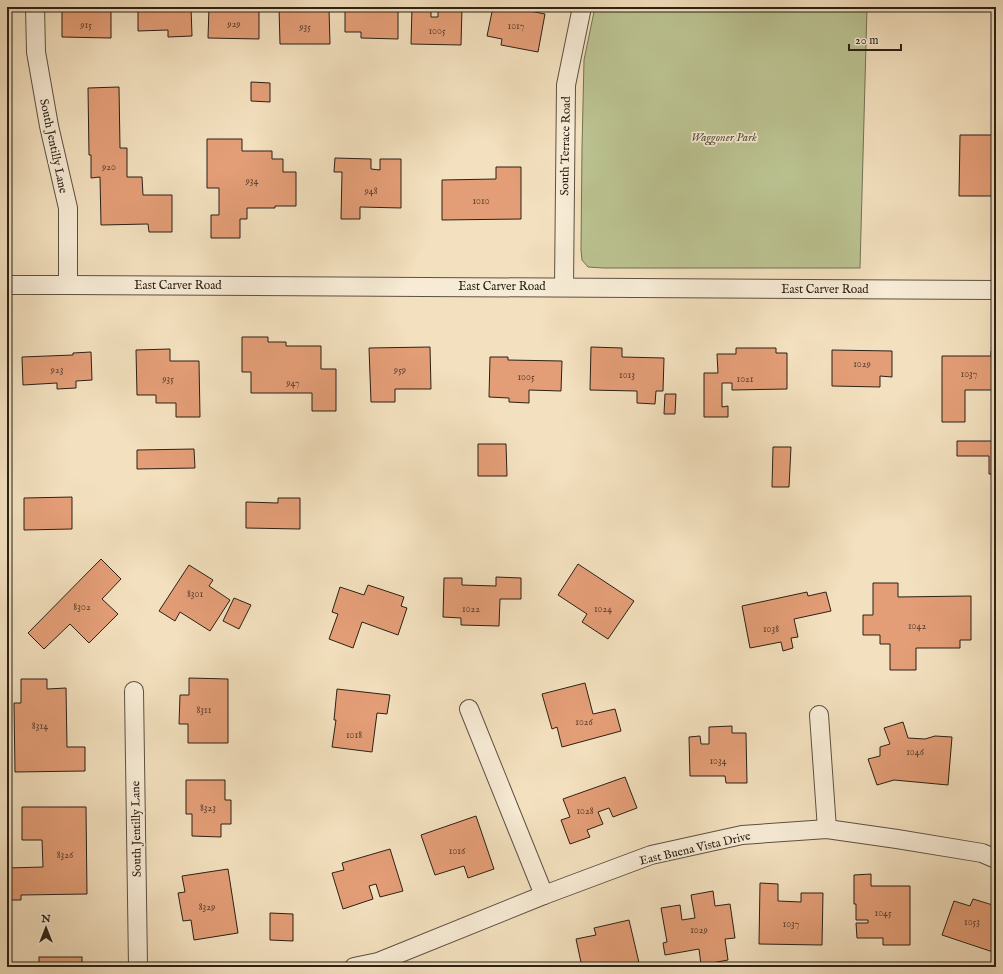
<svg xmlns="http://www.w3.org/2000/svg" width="1003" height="974" viewBox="0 0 1003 974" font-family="'IM FELL English',serif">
<rect width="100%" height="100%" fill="#f3e0be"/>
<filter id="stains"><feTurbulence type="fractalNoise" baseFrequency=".005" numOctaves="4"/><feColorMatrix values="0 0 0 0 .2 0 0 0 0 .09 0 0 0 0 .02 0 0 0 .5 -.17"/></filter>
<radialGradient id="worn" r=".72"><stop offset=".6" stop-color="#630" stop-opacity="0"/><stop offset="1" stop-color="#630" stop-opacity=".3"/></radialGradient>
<path fill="#bbc291" stroke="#737254" d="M 595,7 L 867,7 L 860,268 L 604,268 L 588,267 L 582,260 L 581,250 L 582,148 L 584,60 Z"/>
<g fill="#e49e77" stroke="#2b2116">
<path d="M 62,7 L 120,7 L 120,11 L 111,11 L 111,38 L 62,37 Z"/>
<path d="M 138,7 L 191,7 L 192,36 L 168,37 L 168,30 L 138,31 Z"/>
<path d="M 209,7 L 259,7 L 259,39 L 208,38 Z"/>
<path d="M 279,7 L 301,7 L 301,9 L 329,9 L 330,44 L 280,44 Z"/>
<path d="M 345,7 L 398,7 L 398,39 L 361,38 L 361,32 L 345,32 Z"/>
<path d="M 412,7 L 431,7 L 431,17 L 438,17 L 438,7 L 462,7 L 461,45 L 411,44 Z"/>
<path d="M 493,7 L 521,7 L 520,9 L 545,14 L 538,52 L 501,45 L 502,39 L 487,36 Z"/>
<path d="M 251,82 L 270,83 L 270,102 L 251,101 Z"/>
<path d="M 119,87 L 120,148 L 127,148 L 127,177 L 142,177 L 143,195 L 172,195 L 172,232 L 149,232 L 148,224 L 101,225 L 100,177 L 91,178 L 91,155 L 89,155 L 88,88 Z"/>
<path d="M 960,135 L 996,135 L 996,196 L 959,196 Z"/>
<path d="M 207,139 L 242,139 L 242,151 L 272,151 L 272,159 L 283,159 L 283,172 L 296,172 L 296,206 L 275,206 L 275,208 L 247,208 L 247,219 L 240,219 L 240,238 L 211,238 L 211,215 L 219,215 L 219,188 L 207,188 Z"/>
<path d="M 335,158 L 371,159 L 371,169 L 380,170 L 380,159 L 401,159 L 401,208 L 360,207 L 360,219 L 341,219 L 342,172 L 334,172 Z"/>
<path d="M 496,167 L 521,167 L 521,219 L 442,220 L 442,180 L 496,179 Z"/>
<path d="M 242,337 L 268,337 L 268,342 L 286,342 L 286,346 L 321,346 L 321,369 L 336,369 L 336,411 L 312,411 L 312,393 L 251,393 L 251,372 L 242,372 Z"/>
<path d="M 430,347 L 431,389 L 395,389 L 395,402 L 371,402 L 369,348 Z"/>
<path d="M 591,347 L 622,348 L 622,357 L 664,358 L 663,391 L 656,391 L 655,404 L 637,403 L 637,391 L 590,390 Z"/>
<path d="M 736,348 L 776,348 L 776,353 L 787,353 L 787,389 L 732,390 L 732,383 L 722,383 L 722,407 L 728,406 L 728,417 L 704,417 L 704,373 L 718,373 L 717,354 L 736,354 Z"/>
<path d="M 170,349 L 170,361 L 199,361 L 200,417 L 176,417 L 176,403 L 156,403 L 156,395 L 137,395 L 136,350 Z"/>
<path d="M 832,350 L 892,351 L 892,377 L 880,376 L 880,387 L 832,386 Z"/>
<path d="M 991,351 L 996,351 L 996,390 L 965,390 L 965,422 L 942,422 L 942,356 L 991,356 Z"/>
<path d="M 91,352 L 92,380 L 76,381 L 76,388 L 57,389 L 57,383 L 23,385 L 22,357 L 73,355 L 73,353 Z"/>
<path d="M 490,357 L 508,357 L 508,360 L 562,361 L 561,391 L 529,390 L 529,403 L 509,402 L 509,398 L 489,397 Z"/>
<path d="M 665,394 L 676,394 L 675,414 L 664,414 Z"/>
<path d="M 957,441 L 996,441 L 996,474 L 989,474 L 989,456 L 957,456 Z"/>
<path d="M 478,444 L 506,444 L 507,476 L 478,476 Z"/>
<path d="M 773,447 L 791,447 L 789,487 L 772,487 Z"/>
<path d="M 194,449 L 195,468 L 137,469 L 137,450 Z"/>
<path d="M 72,497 L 72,529 L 24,530 L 24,498 Z"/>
<path d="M 278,498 L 300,498 L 300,529 L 246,528 L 246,502 L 278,503 Z"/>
<path d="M 101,559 L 121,579 L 102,599 L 118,614 L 89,643 L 70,624 L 44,649 L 28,633 Z"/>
<path d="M 578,564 L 634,601 L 608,639 L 582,622 L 587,614 L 558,595 Z"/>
<path d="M 189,565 L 213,580 L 209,586 L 230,600 L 210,631 L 180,612 L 175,621 L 159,611 Z"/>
<path d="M 496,577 L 521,578 L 521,599 L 500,599 L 499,626 L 461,625 L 461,618 L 443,617 L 444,578 L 462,578 L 462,585 L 496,586 Z"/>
<path d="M 873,583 L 898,583 L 898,597 L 971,596 L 971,640 L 960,640 L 960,648 L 916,648 L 916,670 L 890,670 L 890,644 L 880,644 L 880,635 L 863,635 L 863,615 L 873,615 Z"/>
<path d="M 368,585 L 404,597 L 401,606 L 407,608 L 398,635 L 362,622 L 353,648 L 329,639 L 338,614 L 332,612 L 340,587 L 364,595 Z"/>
<path d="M 807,592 L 808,596 L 826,592 L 831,611 L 794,619 L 798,637 L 791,638 L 793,648 L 783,651 L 781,642 L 750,648 L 742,606 Z"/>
<path d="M 234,598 L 251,605 L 239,629 L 223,621 Z"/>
<path d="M 189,678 L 228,679 L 228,743 L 188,743 L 188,724 L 179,724 L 180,695 L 189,695 Z"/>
<path d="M 21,679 L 47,679 L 47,689 L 66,688 L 67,747 L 85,747 L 85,771 L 15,772 L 14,703 L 21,703 Z"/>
<path d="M 585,683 L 593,714 L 615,709 L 621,731 L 562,747 L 557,727 L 552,729 L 542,694 Z"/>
<path d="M 337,689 L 390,695 L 387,714 L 377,713 L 372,752 L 332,747 L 336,720 L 334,720 Z"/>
<path d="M 903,722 L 908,738 L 925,739 L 935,736 L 952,737 L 948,785 L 894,780 L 877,785 L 868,759 L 880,756 L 880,747 L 890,744 L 884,728 Z"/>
<path d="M 732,726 L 732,733 L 746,733 L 747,783 L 726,783 L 725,776 L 690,776 L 689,737 L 700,736 L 701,744 L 709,744 L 709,727 Z"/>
<path d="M 625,777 L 637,808 L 613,817 L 609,808 L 598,812 L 603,824 L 587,830 L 590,837 L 570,844 L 561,820 L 570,817 L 563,799 Z"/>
<path d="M 186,780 L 225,780 L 225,800 L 231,800 L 231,824 L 221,824 L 221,837 L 192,836 L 192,814 L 186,814 Z"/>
<path d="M 22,807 L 86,807 L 87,894 L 21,895 L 21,900 L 7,900 L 7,868 L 43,867 L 42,840 L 22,840 Z"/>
<path d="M 476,816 L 494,869 L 468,878 L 464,866 L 435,875 L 421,835 Z"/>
<path d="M 390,849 L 403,891 L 380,897 L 376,884 L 369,886 L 373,899 L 343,909 L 332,873 L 344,870 L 342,863 Z"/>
<path d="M 228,869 L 238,933 L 194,940 L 191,920 L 183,921 L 178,893 L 185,892 L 182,876 Z"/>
<path d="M 871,874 L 871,886 L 910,886 L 910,945 L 883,945 L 883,938 L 857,938 L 856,923 L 868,923 L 868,920 L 856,920 L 856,904 L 854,904 L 854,875 Z"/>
<path d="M 760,883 L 778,884 L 778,901 L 801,902 L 801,893 L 823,893 L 822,945 L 759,944 Z"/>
<path d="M 713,891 L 715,906 L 730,904 L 735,938 L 725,939 L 728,960 L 701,965 L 699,949 L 665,955 L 663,943 L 667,942 L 661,908 L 680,905 L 682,920 L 695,918 L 691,895 Z"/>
<path d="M 973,899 L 996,906 L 996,953 L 942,935 L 954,901 L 970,906 Z"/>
<path d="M 270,913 L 293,914 L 293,941 L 270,940 Z"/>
<path d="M 629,920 L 640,967 L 582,967 L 576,939 L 596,935 L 594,928 Z"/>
<rect x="39" y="957" width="43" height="10"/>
<path d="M 549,963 L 550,967 L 531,966 Z"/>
</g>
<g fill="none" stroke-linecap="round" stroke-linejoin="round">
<g stroke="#5d5140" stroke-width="20">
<g id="minor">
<path d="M 35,7 L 36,52 L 49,126 L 68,208 L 68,285"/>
<path d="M 7,285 L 68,285 L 996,290"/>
<path d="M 564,287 L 566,85 L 582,7"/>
<path d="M 134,691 L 138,967"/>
<path d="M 469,709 L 544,895"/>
<path d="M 819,715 L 827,829"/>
<path d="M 354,967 L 378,962 L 544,895 L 651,855 L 742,835 L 827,829 L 897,839 L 982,853 L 996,859"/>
</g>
</g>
<use href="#minor" stroke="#f7ebd5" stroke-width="18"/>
</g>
<g text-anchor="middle" stroke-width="3.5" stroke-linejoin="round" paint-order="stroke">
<g font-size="10" fill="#59402e">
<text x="234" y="27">929</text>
<text x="86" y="28">915</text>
<text x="516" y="29">1017</text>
<text x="305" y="30">935</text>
<text x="437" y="34">1005</text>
<text x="109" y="170">920</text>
<text x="252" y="184">934</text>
<text x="371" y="194">948</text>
<text x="481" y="204">1010</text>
<text x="862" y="367">1029</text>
<text x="57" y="373">923</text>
<text x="400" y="373">959</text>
<text x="969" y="377">1037</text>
<text x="627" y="378">1013</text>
<text x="526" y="380">1005</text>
<text x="168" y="382">935</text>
<text x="745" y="382">1021</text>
<text x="293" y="386">947</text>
<text x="195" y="597">8301</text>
<text x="82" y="610">8302</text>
<text x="471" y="612">1022</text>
<text x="603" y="612">1024</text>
<text x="917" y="629">1042</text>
<text x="771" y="632">1038</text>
<text x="204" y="713">8311</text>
<text x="584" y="725">1026</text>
<text x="40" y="729">8314</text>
<text x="354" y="738">1018</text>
<text x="915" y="755">1046</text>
<text x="718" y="764">1034</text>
<text x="208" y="811">8323</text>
<text x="585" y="814">1028</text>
<text x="457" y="854">1016</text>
<text x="65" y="858">8326</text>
<text x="207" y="910">8329</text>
<text x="883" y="916">1045</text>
<text x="972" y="925">1053</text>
<text x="791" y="927">1037</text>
<text x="699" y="933">1029</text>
</g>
<g font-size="12" font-style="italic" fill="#56513b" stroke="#f7ebd5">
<text x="724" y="141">Waggoner Park</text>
</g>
<g font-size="12" fill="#2b2116" stroke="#f7ebd5">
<text transform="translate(54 146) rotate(78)" y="4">South Jentilly Lane</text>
<text transform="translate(565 146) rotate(-89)" y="4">South Terrace Road</text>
<text x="178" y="289">East Carver Road</text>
<text x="502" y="290">East Carver Road</text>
<text x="825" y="293">East Carver Road</text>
<text transform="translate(136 829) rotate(-91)" y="4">South Jentilly Lane</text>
<text transform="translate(695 848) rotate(-13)" y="4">East Buena Vista Drive</text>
</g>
</g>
<rect width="1003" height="974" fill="none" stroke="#f3e0be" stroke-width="24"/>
<rect x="8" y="8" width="987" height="958" fill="none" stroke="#2b2116" stroke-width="2"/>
<rect x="12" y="12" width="979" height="950" fill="none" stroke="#2b2116"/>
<g transform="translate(46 928)" stroke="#f7ebd5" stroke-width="3" paint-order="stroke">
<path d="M0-3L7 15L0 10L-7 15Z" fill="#2b2116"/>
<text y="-6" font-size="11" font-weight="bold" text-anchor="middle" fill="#2b2116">N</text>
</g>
<path d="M849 44v6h52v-6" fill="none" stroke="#2b2116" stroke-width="2"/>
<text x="855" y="44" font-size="12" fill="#2b2116" stroke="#f7ebd5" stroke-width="3" paint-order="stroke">20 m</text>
<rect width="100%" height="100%" filter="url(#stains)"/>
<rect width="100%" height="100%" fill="url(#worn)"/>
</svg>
